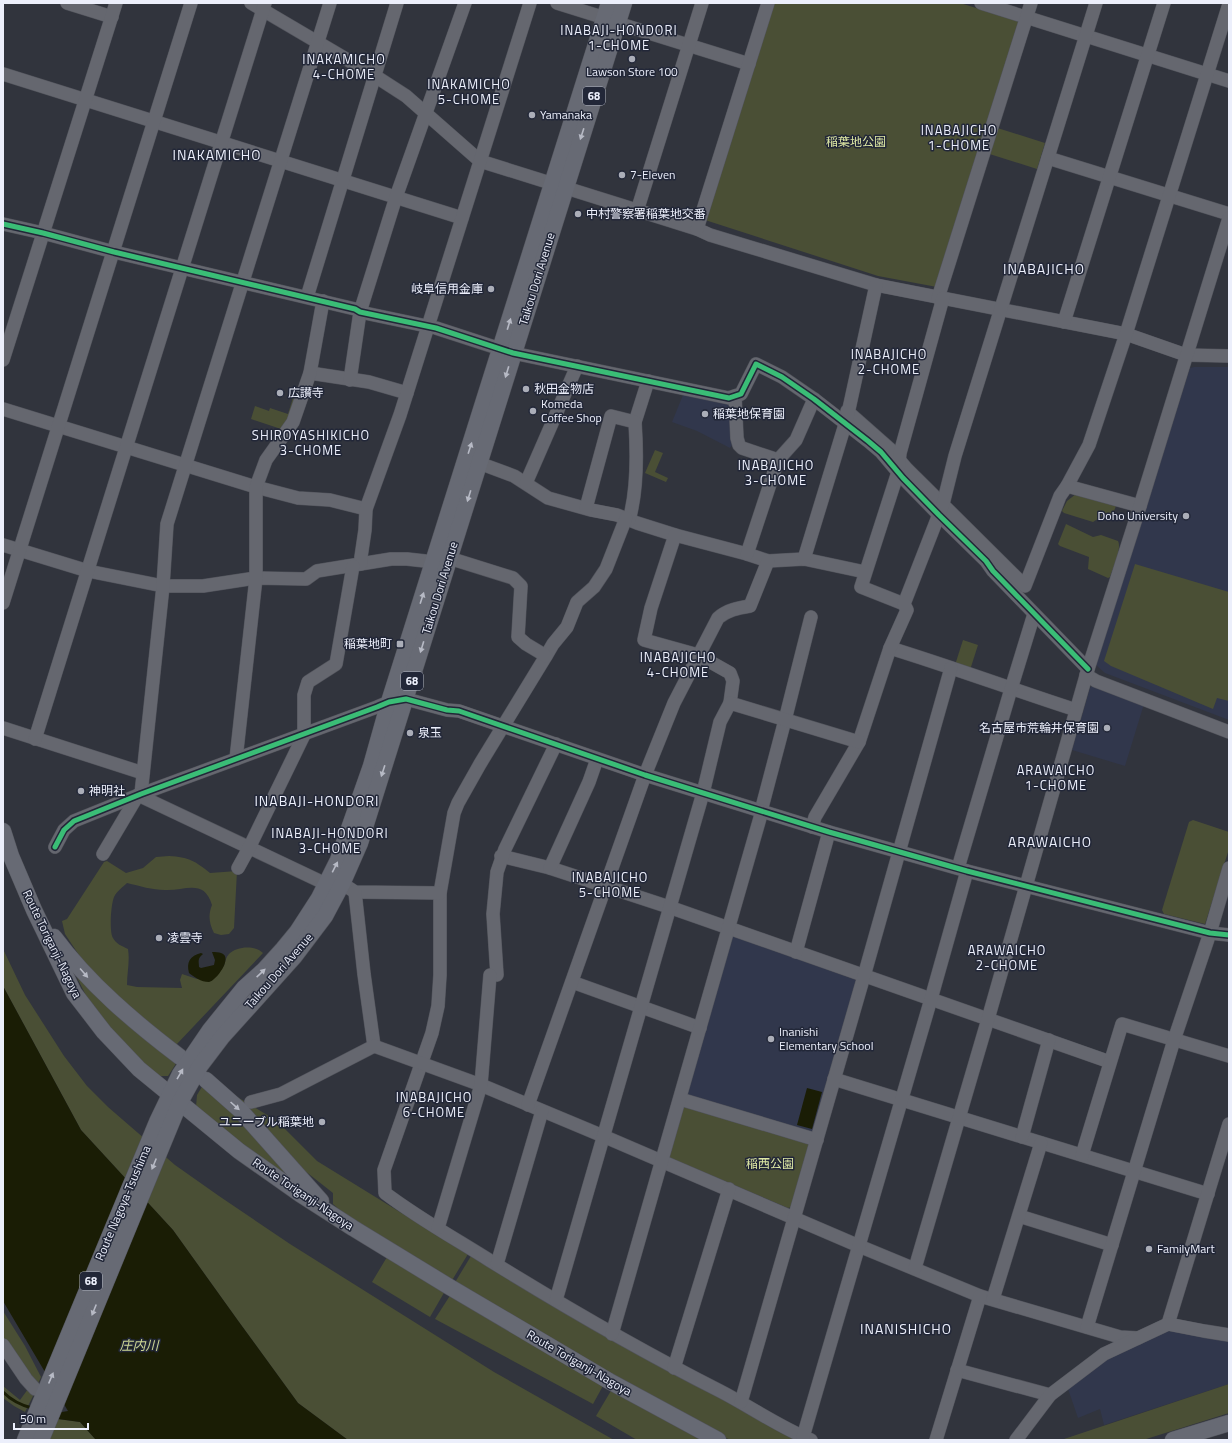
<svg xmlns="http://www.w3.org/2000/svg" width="1232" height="1443" viewBox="0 0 1232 1443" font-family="'Titillium Web','Noto Sans JP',sans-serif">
<rect width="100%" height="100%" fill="#31343d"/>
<g fill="#31374c">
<path d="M 1194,367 L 1229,367 L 1229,720 L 1105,673 L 1096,665 L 1190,368 Z"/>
<path d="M 683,395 L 734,405 L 734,442 L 730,448 L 697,431 L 672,422 Z"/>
<path d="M 1093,685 L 1144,704 L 1125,766 L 1072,750 L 1090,688 Z"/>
<path d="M 733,935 L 856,980 L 858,984 L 816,1131 L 811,1135 L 686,1098 L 730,936 Z"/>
<path d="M 1168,1331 L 1181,1332 L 1229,1341 L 1229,1384 L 1104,1425 L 1100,1409 L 1078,1418 L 1067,1386 L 1107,1356 Z"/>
</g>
<g fill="#4a4f35">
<path d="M 773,3 L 960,3 L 1018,21 L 1019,25 L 988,125 L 1045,143 L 1037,169 L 980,151 L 937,287 L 878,276 L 705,220 Z"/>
<path d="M 296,388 L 301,390 L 284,430 L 251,419 L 255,406 L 269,411 L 270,408 L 288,414 Z"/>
<path d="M 655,450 L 663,453 L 655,472 L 668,478 L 666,482 L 645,473 Z"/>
<path d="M 1076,494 L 1116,506 L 1112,516 L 1110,517 L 1102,516 L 1093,522 L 1064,513 L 1062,511 L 1067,501 Z"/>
<path d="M 1066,524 L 1093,537 L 1101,535 L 1118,541 C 1122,549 1113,568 1110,577 L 1108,578 L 1088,569 L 1089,557 L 1060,546 L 1058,544 Z"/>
<path d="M 1135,564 L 1229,592 L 1229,701 L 1217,698 L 1213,709 L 1111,666 L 1104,661 Z"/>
<path d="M 963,640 L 978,645 L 970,670 L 955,665 Z"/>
<path d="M 1193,820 L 1229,832 L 1229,849 L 1205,924 L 1164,914 L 1162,910 L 1189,822 Z"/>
<path d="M 169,856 C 189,857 195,861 210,873 L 237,871 L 234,928 L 229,934 L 221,935 L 214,933 C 209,923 208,915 212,905 C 204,878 185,891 165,890 C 152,890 140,886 127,883 C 123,887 117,891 114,897 C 111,904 109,932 113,938 C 116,944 122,946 128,949 C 130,961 127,973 127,985 L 137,987 L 182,988 L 180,980 L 182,974 L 197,979 L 224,966 C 225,962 226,957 229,954 C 237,946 255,945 263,953 L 176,1045 L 103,985 L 79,955 L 65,934 L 62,921 L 67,919 L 104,862 L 107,861 L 126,873 L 143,868 L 156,857 Z"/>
<path d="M 3,949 L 25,995 L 64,1056 L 87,1086 L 108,1107 L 175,1165 L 219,1196 L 290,1244 L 494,1372 L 614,1440 L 348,1440 L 298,1403 L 239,1322 L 173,1230 L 81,1130 L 3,986 Z"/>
<path d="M 70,964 L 177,1062 L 168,1076 L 159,1076 L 138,1060 L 92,1007 Z"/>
<path d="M 203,1085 L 238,1114 L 299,1185 L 280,1174 L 196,1107 L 197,1095 Z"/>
<path d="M 234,1095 L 277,1121 L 317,1161 L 468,1254 L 451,1282 L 355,1223 L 333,1204 L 333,1193 L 305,1171 Z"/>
<path d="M 685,1104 L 812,1144 L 794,1206 L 788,1208 L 670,1158 L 668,1154 L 681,1106 Z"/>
<path d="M 471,1256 L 798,1440 L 731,1440 L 721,1436 L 454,1284 Z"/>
<path d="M 387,1257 L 445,1291 L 430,1317 L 372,1282 Z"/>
<path d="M 451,1294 L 604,1384 L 593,1404 L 435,1319 Z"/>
<path d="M 3,1311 L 25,1346 L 41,1377 L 37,1386 L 3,1339 Z"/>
<path d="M 1229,1384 L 1229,1413 L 1143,1440 L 1061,1440 Z"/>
<path d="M 3,1386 L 20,1400 L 28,1389 L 34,1394 L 25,1412 L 14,1406 L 3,1398 Z"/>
<path d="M 612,1389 L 704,1440 L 637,1440 L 596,1416 Z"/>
<path d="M 58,1419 L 80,1422 L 96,1440 L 49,1440 Z"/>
</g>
<g fill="#1a1d05">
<path d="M 212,952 C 215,952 219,952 221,953 C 234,957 216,981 209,982 C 201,982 194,977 189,973 C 186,962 190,956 201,953 L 203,954 C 197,959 199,961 199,967 L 201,968 L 214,965 L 215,960 Z"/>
<path d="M 3,986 L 81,1130 L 173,1230 L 239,1322 L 298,1403 L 348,1440 L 96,1440 L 80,1422 L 58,1419 L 56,1413 L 68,1411 L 3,1301 Z"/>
<path d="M 807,1088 L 822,1092 L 812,1129 L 797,1125 Z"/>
</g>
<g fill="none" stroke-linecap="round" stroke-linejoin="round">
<path stroke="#1a1d05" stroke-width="3" d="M 3,1392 C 12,1401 20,1405 32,1408"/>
<g stroke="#51535b" stroke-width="14">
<g id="minor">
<path d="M 67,3 L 112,17"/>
<path d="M 251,3 L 375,76 L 406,96 L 480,161 L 697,229 L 710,235 L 876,285 L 1126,334 L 1186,355 L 1229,356"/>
<path d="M 557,3 L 605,18 L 617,23 L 749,64"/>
<path d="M 981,3 L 1229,81"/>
<path d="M 3,74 L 462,218"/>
<path d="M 1048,158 L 1229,214"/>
<path d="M 637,211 L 702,3"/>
<path d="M 3,224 L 43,233 L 114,252 L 355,309 L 360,312 L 436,328 L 513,353 L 729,398 L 741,394 L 756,364 L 782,377 L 814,399 L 868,441 L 881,452 L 903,478 L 939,515 L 986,561 L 993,571 L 1088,669"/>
<path d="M 697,229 L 768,3"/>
<path d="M 307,297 L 397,3"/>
<path d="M 938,298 L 1031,3"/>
<path d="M 1064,322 L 1164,3"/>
<path d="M 3,360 L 116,3"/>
<path d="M 310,373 L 369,382 L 407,393"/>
<path d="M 350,380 L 360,312 L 396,197 L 465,3"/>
<path d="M 735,396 L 737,438 L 739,445 L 742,448 L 778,460"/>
<path d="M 3,409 L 256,487 L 298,498 L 330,500 L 366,509"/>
<path d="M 847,411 L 890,449 L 906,468 L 1025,586 L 1060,496 L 1067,486 L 1089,445 L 1126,334 L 1229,4"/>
<path d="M 635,422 L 648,381"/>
<path d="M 479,463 L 514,476 L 548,498 L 591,510 L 617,515 L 637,523 L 675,535 L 747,554 L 768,561 L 804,559 L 865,572"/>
<path d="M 526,483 L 577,366"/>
<path d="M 1067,486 L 1140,506"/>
<path d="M 586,508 L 611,416 L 635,422 C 637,451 637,492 629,520"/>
<path d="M 626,518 L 606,569 L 594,587 L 577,602 L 567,627 L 553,644 L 546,656 L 480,764 L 458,803 L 454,813 L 440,893 L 440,975 L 438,1006 L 432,1033 L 384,1170 L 385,1193 C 418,1218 454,1238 489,1260 C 565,1307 641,1351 720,1391 C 751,1407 779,1427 811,1440"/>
<path d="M 675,535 L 651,608 L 644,640 L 698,655 L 730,673 L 733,681 L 730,703"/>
<path d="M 3,545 L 88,571 L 163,586 L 203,586 L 256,578 L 306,579 L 317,571 L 391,559 L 407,559 L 434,562"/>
<path d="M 747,554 L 778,460 L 796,440 L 814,399"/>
<path d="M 449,558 L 513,578 L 521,586 L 518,637 L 526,644 L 546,656"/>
<path d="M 804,559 L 847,418 L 876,285"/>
<path d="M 361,564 L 361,557 L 365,530 L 366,509 L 400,415 L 530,3"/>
<path d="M 3,603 L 191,3"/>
<path d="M 904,604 L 861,587 L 898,472 L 900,453 L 943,298"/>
<path d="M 890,648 C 952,667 1014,690 1076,710"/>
<path d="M 1086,675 L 1096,681 L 1229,732"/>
<path d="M 3,728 L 143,773"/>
<path d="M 35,739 L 265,3"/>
<path d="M 236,759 L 256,578 L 256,487 L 266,460 L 293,422 L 310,373 L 323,301"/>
<path d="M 141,794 L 163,586 L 167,524 L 330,3"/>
<path d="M 761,811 L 785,720 L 811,617"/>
<path d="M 812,827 L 815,817 L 859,742 L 890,648 L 907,610 L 904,604 L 943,504 L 955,456 L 1096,3"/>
<path d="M 55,847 L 64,830 L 74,821 L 141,794 L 377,707 L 389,702 L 406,699 L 447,710 L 459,711 L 645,775 L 829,832 L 967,871 L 1210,933 L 1229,935"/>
<path d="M 103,854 L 138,795 L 326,884"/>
<path d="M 501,856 L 550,868 L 669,907 L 1110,1062"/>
<path d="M 238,868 L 249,848 L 304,735 L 304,695 L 308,682 L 336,664 L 353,566"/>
<path d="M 550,868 L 589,782 L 597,759"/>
<path d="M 958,868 L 1011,689 L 1034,614"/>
<path d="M 349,888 L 355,892 L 440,893"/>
<path d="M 355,892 L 364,974 L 374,1046"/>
<path d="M 796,952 L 829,832"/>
<path d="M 497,975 L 493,914 L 497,872 L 505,849 L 556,744"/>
<path d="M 572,982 L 700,1028"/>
<path d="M 834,1079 L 1208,1194"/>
<path d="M 680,1099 L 817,1140"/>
<path d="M 251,1102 L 281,1094 L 374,1046 L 481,1085 L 603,1136 L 859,1246 L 980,1296 L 1120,1337 L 1138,1338"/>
<path d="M 528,1105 L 645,775 L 674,703 L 718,618 C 727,610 738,608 750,606 L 768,561"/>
<path d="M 1022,1137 L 1049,1040"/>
<path d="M 1082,1155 L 1122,1024 L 1229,1056"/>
<path d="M 1019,1216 L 1112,1245"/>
<path d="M 438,1228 L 481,1085 L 490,975"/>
<path d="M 497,1264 L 542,1111"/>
<path d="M 915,1268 L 988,1019 L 1088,669 L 1140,506 L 1229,218"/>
<path d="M 993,1299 L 1041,1143"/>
<path d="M 556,1300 L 703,793 L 720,722 L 730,703 L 859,742"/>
<path d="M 1168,1324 L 1229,1124"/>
<path d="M 1087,1327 L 1174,1040 L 1210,933 L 1229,868"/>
<path d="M 612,1334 L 762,811"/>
<path d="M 3,1345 L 26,1379 L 35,1389"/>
<path d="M 674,1368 L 729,1189"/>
<path d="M 957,1370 L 1050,1395"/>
<path d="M 741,1402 L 864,976 L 951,668"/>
<path d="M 803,1437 L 931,999 L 967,871"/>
<path d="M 936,1440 L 980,1296"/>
<path d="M 1016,1440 L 1050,1395 L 1104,1354 L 1168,1324 L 1204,1331 L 1229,1335"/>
</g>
</g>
<g stroke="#51535b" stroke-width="17">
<g id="major">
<path d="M 3,831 L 11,856 L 34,910 L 74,993 L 104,1032 L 139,1069 L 239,1151 L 300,1194 L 353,1228 L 448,1286 L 609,1381 L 718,1440"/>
<path d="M 54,937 C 89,984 134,1022 180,1057"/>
<path d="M 206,1080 L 240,1110 L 321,1201"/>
<path d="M 25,1440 L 157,1122 L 180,1074 L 210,1030 L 244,988 L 264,970 L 283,949 L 297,932 L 319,898 L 338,860 L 371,766 L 389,702 L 609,3"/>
<path d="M 41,1440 L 180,1102 L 200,1066 L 222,1037 L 294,957 L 325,916 L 342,884 L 360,843 L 624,3"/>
<path d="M 1173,1440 L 1229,1423"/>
</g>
</g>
<use href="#minor" stroke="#65676f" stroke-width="13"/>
<use href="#major" stroke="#676a74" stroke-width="16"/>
<g stroke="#222738" stroke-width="8">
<g id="cycleway">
<path d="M 3,224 L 43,233 L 114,252 L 355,309 L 360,312 L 436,328 L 513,353 L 729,398 L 741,394 L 756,364 L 782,377 L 814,399 L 868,441 L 881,452 L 903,478 L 939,515 L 986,561 L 993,571 L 1088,669"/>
<path d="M 55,847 L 64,830 L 74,821 L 141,794 L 377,707 L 389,702 L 406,699 L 447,710 L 459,711 L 645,775 L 829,832 L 967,871 L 1210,933 L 1229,935"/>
</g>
</g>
<use href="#cycleway" stroke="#3abd76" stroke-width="5"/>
</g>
<defs><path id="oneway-solid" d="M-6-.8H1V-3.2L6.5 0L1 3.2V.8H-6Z"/></defs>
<g fill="#b7bac5">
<use href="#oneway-solid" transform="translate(582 134) rotate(108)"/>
<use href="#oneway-solid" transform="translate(509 324) rotate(-73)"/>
<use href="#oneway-solid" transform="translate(507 372) rotate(107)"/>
<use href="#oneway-solid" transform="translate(470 448) rotate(-72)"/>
<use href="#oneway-solid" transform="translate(469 496) rotate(107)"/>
<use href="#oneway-solid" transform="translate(422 598) rotate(-72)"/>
<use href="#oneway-solid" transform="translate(422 647) rotate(107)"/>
<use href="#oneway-solid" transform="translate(383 771) rotate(108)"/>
<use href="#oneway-solid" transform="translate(335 867) rotate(-63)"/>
<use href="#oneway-solid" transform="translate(84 973) rotate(49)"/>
<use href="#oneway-solid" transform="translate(261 973) rotate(-43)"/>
<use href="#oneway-solid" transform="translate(180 1074) rotate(-60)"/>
<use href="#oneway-solid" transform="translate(235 1106) rotate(42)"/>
<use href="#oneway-solid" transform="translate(154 1164) rotate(112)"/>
<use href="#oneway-solid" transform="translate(94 1310) rotate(112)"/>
<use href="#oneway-solid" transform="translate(51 1378) rotate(-67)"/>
</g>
<g fill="#abaeb8" stroke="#222738" stroke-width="1.5">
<circle cx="632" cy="59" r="4"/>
<circle cx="532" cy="115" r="4"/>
<circle cx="622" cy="175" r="4"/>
<circle cx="578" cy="214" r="4"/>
<circle cx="491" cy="289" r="4"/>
<circle cx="526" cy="389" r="4"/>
<circle cx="280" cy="393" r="4"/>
<circle cx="533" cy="411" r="4"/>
<circle cx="705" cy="414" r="4"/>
<circle cx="1186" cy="516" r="4"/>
<rect x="396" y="640" width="8" height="8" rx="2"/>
<circle cx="1107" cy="728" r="4"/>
<circle cx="410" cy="733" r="4"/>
<circle cx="81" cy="791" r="4"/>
<circle cx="159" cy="938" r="4"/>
<circle cx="771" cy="1039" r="4"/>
<circle cx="322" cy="1122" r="4"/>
<circle cx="1149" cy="1249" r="4"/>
</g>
<g text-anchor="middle" stroke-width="3" stroke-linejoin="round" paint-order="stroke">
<g fill="#222738" stroke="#afb3c0" stroke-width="1">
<rect x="583" y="87" width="22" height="18" rx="3"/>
<rect x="401" y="672" width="22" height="18" rx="3"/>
<rect x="80" y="1272" width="22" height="18" rx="3"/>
</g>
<g font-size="11" font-weight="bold" fill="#eceffb">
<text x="594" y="100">68</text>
<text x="412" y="685">68</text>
<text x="91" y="1285">68</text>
</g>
<g font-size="12" fill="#eceffb" stroke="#222738" text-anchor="start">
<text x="632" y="76" text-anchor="middle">Lawson Store 100</text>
<text x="540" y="119">Yamanaka</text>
<text x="630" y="179">7-Eleven</text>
<text x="586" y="218">中村警察署稲葉地交番</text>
<text x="483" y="293" text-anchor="end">岐阜信用金庫</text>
<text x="534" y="393">秋田金物店</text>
<text x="288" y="397">広讃寺</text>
<text x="541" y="408">Komeda<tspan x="541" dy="14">Coffee Shop</tspan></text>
<text x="713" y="418">稲葉地保育園</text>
<text x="1178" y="520" text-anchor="end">Doho University</text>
<text x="392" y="648" text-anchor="end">稲葉地町</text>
<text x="1099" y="732" text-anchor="end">名古屋市荒輪井保育園</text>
<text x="418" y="737">泉玉</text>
<text x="89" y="795">神明社</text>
<text x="167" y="942">凌雲寺</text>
<text x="779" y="1036">Inanishi<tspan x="779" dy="14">Elementary School</tspan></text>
<text x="314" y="1126" text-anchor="end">ユニーブル稲葉地</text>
<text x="1157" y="1253">FamilyMart</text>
</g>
<g font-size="12" fill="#dee8a4" stroke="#222738">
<text x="856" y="146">稲葉地公園</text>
<text x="770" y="1168">稲西公園</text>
</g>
<g font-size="12" fill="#eceffb" stroke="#222738">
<text transform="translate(537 279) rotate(-73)" y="4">Taikou Dori Avenue</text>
<text transform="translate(440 588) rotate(-73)" y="4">Taikou Dori Avenue</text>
<text transform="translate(52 944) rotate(64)" y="4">Route Toriganji-Nagoya</text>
<text transform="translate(279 971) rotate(-49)" y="4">Taikou Dori Avenue</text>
<text transform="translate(303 1194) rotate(34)" y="4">Route Toriganji-Nagoya</text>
<text transform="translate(123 1203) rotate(-67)" y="4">Route Nagoya-Tsushima</text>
<text transform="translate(579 1363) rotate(30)" y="4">Route Toriganji-Nagoya</text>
</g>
<g font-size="13" letter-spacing="1" fill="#eceffb" stroke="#222738">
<text x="619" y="35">INABAJI-HONDORI<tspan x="619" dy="15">1-CHOME</tspan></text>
<text x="344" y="64">INAKAMICHO<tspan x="344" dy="15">4-CHOME</tspan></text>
<text x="469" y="89">INAKAMICHO<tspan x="469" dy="15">5-CHOME</tspan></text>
<text x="959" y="135">INABAJICHO<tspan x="959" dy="15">1-CHOME</tspan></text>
<text x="889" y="359">INABAJICHO<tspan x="889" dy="15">2-CHOME</tspan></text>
<text x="311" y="440">SHIROYASHIKICHO<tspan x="311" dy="15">3-CHOME</tspan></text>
<text x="776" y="470">INABAJICHO<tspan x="776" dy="15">3-CHOME</tspan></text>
<text x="678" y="662">INABAJICHO<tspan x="678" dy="15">4-CHOME</tspan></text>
<text x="1056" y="775">ARAWAICHO<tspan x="1056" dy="15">1-CHOME</tspan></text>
<text x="330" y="838">INABAJI-HONDORI<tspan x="330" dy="15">3-CHOME</tspan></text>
<text x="610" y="882">INABAJICHO<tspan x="610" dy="15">5-CHOME</tspan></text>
<text x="1007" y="955">ARAWAICHO<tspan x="1007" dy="15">2-CHOME</tspan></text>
<text x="434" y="1102">INABAJICHO<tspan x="434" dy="15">6-CHOME</tspan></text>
</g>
<g font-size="13" font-style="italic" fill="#ced894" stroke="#222738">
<text x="139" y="1350">庄内川</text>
</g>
<g font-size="14" letter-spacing="1" fill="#eceffb" stroke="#222738">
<text x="217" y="160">INAKAMICHO</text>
<text x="1044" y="274">INABAJICHO</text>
<text x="317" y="806">INABAJI-HONDORI</text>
<text x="1050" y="847">ARAWAICHO</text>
<text x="906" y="1334">INANISHICHO</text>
</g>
</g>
<rect width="1232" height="1443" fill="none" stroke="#eceffb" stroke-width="8"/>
<path d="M14 1423v6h74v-6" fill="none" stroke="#eceffb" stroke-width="2"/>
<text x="20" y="1423" font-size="12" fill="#eceffb" stroke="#222738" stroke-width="3" paint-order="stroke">50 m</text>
</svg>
